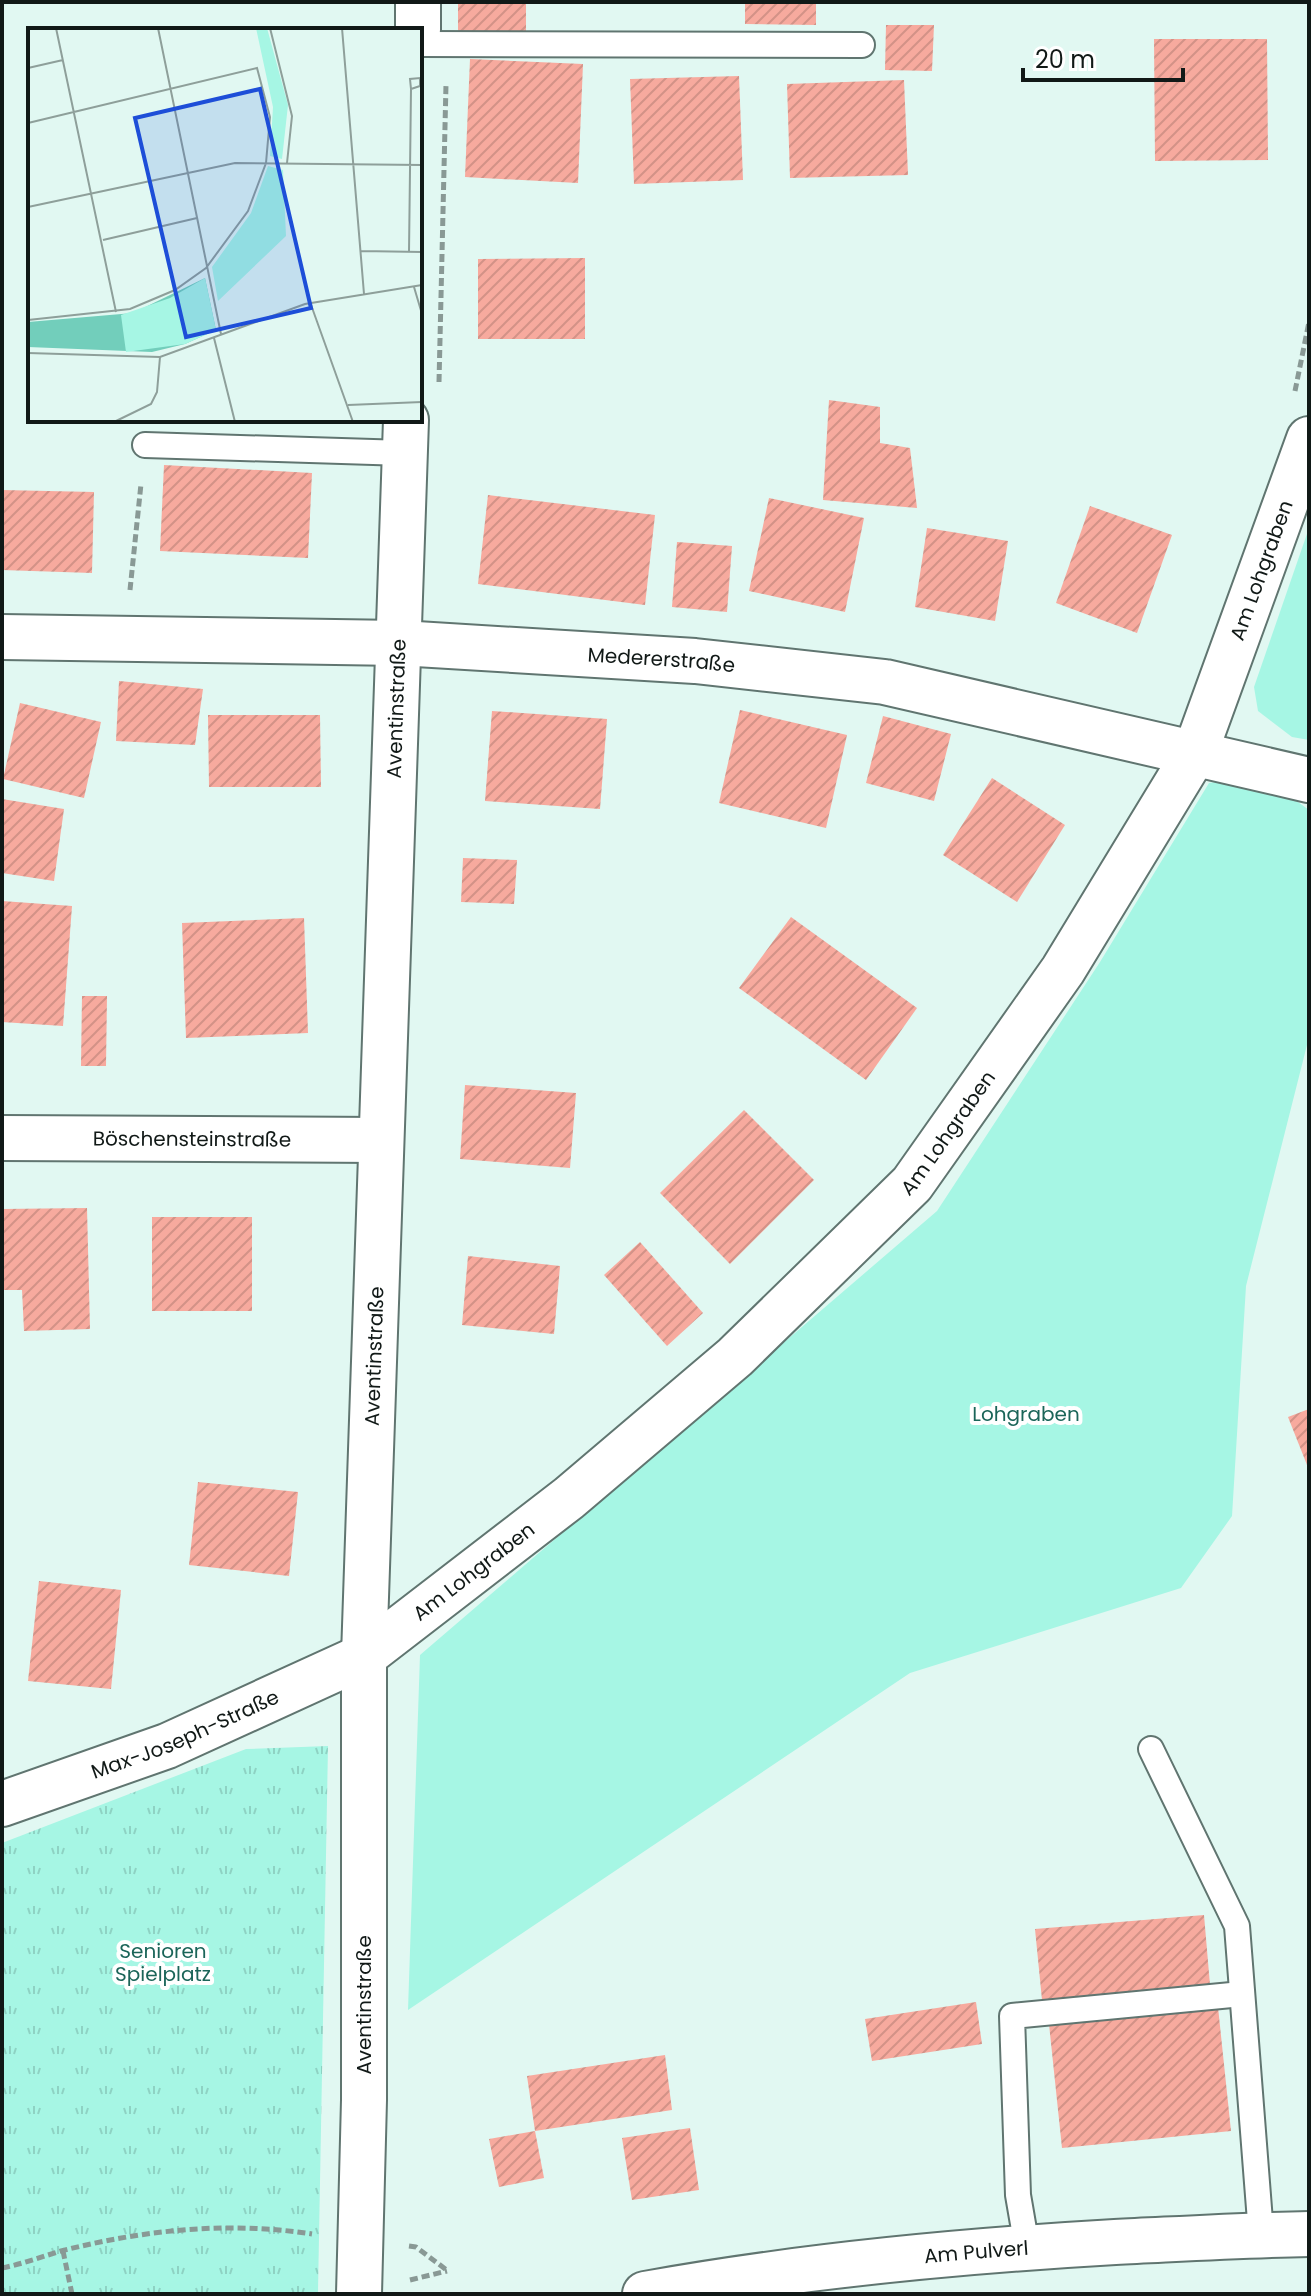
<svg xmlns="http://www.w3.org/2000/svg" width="1311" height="2296" viewBox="0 0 1311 2296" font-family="Poppins,sans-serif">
<defs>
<pattern id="park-tufts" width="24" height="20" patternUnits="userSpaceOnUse" patternTransform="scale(2)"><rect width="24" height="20" fill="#a6f6e4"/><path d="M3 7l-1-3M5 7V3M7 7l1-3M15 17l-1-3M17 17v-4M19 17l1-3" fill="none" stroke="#8ed2c3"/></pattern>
<pattern id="building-hatch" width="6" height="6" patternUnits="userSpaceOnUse" patternTransform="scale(2)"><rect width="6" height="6" fill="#f7aa9e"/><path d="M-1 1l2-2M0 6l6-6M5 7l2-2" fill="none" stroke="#d39287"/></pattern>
</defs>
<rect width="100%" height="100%" fill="#e1f8f2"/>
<g fill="#a6f6e4">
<path d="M 1309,528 L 1309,740 L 1292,737 L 1258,711 L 1254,687 Z"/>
<path d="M 1241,778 L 1291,797 L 1309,810 L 1309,1037 L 1246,1286 L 1232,1516 L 1181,1588 L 910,1673 L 408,2010 L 420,1655 L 937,1211 L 1100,962 L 1209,783 Z"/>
</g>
<path fill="url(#park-tufts)" d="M 328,1746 L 318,2292 L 310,2294 L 2,2294 L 2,1843 L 246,1749 Z"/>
<g fill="url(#building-hatch)">
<rect x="458" y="2" width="68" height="30"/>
<path d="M 745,2 L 816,2 L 816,25 L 745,24 Z"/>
<path d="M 886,25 L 934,25 L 932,71 L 885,70 Z"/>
<path d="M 1154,39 L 1267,39 L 1268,160 L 1155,161 Z"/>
<path d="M 470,59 L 583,64 L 578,183 L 465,177 Z"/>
<path d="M 739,76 L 743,180 L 634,184 L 630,79 Z"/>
<path d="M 904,80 L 908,175 L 790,178 L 787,84 Z"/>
<path d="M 585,258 L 585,339 L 478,339 L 478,259 Z"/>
<path d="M 829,400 L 880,407 L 880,443 L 910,448 L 917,508 L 823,500 Z"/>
<path d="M 164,465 L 312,473 L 308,558 L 160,551 Z"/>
<path d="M 2,490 L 94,492 L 92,573 L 2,570 Z"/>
<path d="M 488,495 L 655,515 L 645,605 L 478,584 Z"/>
<path d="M 769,498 L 864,518 L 845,612 L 749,591 Z"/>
<path d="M 1090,506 L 1172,535 L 1137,633 L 1056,603 Z"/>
<path d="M 927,528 L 1008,541 L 995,621 L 915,607 Z"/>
<path d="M 677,542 L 732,546 L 727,612 L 672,607 Z"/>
<path d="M 119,681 L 203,689 L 195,745 L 116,741 Z"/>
<path d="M 20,703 L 101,722 L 84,798 L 3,779 Z"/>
<path d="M 740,710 L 847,735 L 826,828 L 719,803 Z"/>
<path d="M 492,711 L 607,719 L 600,809 L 485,801 Z"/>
<path d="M 208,715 L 320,715 L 321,787 L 209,787 Z"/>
<path d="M 883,716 L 951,734 L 934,801 L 866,783 Z"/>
<path d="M 992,778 L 1065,825 L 1017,902 L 943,855 Z"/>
<path d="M 2,799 L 64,809 L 54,881 L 2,873 Z"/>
<path d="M 463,858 L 517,860 L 514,904 L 461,902 Z"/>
<path d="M 2,901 L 72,906 L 63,1026 L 2,1022 Z"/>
<path d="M 791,917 L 917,1008 L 866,1080 L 739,988 Z"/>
<path d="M 304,918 L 308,1033 L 186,1038 L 182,923 Z"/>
<path d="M 82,996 L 107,996 L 106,1066 L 81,1066 Z"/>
<path d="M 465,1085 L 576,1093 L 570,1168 L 460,1159 Z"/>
<path d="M 744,1110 L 814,1180 L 730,1264 L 660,1193 Z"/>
<path d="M 87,1208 L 90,1329 L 24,1331 L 22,1290 L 2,1290 L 2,1209 Z"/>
<rect x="152" y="1217" width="100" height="94"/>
<path d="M 640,1242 L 703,1313 L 667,1346 L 604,1275 Z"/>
<path d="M 468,1256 L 560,1266 L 554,1334 L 462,1325 Z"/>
<path d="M 1309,1409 L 1309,1470 L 1288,1417 Z"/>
<path d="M 198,1482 L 298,1492 L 289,1576 L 189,1565 Z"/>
<path d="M 39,1581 L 121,1590 L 111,1689 L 28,1681 Z"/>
<path d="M 1204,1915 L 1210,1985 L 1042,2000 L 1035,1929 Z"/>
<path d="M 976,2002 L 982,2044 L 872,2061 L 865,2019 Z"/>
<path d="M 1218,2007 L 1231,2131 L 1062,2148 L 1049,2024 Z"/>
<path d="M 665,2055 L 672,2110 L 535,2131 L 527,2076 Z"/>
<path d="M 690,2128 L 699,2190 L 632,2200 L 622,2138 Z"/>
<path d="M 535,2131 L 544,2178 L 499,2187 L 489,2139 Z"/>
</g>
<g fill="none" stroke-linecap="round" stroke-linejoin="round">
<g stroke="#607570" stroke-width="28">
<g id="service">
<path d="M 420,44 L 862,45"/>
<path d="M 145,445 L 405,453"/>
<path d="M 1151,1749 L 1237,1926 L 1261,2234"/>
<path d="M 1027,2247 L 1018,2195 L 1012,2016 L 1242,1994"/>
</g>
</g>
<g stroke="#607570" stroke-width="48">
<g id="minor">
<path d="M 418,30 L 418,2"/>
<path id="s1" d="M 2,637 L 400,643 L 695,661 L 885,682 L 1309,780"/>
<path id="s2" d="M 2,1138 L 381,1140"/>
<path id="s3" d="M 2,1804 L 167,1746 L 364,1656 L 569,1498 L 735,1357 L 912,1184 L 1063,970 L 1195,753 L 1309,439"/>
<path id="s4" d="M 359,2294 L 364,2100 L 364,1656 L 406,420"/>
</g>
</g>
<g stroke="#607570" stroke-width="48">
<g id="tertiary">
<path id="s5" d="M 645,2294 C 800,2266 958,2251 1115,2242 C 1180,2239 1244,2235 1309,2234"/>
</g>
</g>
<g stroke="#899995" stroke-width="5" stroke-dasharray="8 4" stroke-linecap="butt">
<path d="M 439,382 L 446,84"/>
<path d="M 1295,391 L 1309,322"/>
<path d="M 130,590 L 141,484"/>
<path d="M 409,2246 L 416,2247 L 448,2271"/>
<path d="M 63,2251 L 72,2294"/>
<path d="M 2,2268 C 22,2264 41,2257 61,2251 C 143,2230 228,2221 312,2234"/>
<path d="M 410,2280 L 447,2271"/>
</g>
<use href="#service" stroke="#fff" stroke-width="24"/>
<use href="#minor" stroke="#fff" stroke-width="44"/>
<use href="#tertiary" stroke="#fff" stroke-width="44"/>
</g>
<g text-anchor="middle" stroke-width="8" stroke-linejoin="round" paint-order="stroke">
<g font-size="20" fill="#111917" stroke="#fff">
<text dy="7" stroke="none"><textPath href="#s3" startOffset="1826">Am Lohgraben</textPath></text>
<text dy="7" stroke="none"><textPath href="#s1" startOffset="660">Medererstraße</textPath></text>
<text dy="7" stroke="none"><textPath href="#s4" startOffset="1586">Aventinstraße</textPath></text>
<text dy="7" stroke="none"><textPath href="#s3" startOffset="1178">Am Lohgraben</textPath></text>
<text dy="7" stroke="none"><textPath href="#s2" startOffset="190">Böschensteinstraße</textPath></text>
<text dy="7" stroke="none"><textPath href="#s4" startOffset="938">Aventinstraße</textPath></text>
<text dy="7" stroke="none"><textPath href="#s3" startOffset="530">Am Lohgraben</textPath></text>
<text dy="7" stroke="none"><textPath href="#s3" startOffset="196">Max-Joseph-Straße</textPath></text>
<text transform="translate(364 2005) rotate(-90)" y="7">Aventinstraße</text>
<text dy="7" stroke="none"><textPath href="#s5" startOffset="334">Am Pulverl</textPath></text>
</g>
<g font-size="20" fill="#1b6559" stroke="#fff">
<text x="1026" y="1421">Lohgraben</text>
<text x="163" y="1958">Senioren<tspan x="163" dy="23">Spielplatz</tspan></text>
</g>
</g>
<g transform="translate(28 28)">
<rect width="394" height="394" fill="#e1f8f2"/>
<path d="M 228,0 L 239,0 L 260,77 L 254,131 L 242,128 L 245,79 ZM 240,138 L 255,142 L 258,208 L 190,273 L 184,239 L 223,185 Z" fill="#a6f6e4"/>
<path d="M 177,250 L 188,302 L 157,316 L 124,324 L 0,319 L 0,294 L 105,285 Z" fill="#72cebb"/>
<path d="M 177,250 L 188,302 L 157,316 L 98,324 L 93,287 L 142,270 Z" fill="#a6f6e4"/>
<path fill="none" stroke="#8e9f9a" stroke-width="2" d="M 28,0 L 88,284M 130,0 L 193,306M 242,0 L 264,88 L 259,135M 314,0 L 336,266M 0,40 L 35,32M 0,95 L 229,40 L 242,89 L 238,135 L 220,183 L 178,240 L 147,262 L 102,281 L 0,292M 0,179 L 207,135 L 394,137M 75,212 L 169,190M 333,223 L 394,224M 381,224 L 383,61 L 392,58 L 392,50 L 382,51 L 383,61M 386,259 L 394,286M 282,274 L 325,394M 186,310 L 207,394M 0,325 L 132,329 L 277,276 L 394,257M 320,377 L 394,374M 86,394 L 123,376 L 129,364 L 132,329"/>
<path fill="#1d4ed8" fill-opacity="0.15" stroke="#1d4ed8" stroke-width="4" d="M 232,61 L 283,280 L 158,309 L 107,90 Z"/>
<rect width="394" height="394" fill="none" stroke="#111917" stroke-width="4"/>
</g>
<rect width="1311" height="2296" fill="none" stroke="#111917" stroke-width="8"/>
<path d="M1023 68v12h160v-12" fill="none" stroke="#111917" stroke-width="4"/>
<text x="1035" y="68" font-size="24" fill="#111917" stroke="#ffffff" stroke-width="6" paint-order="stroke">20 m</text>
</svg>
